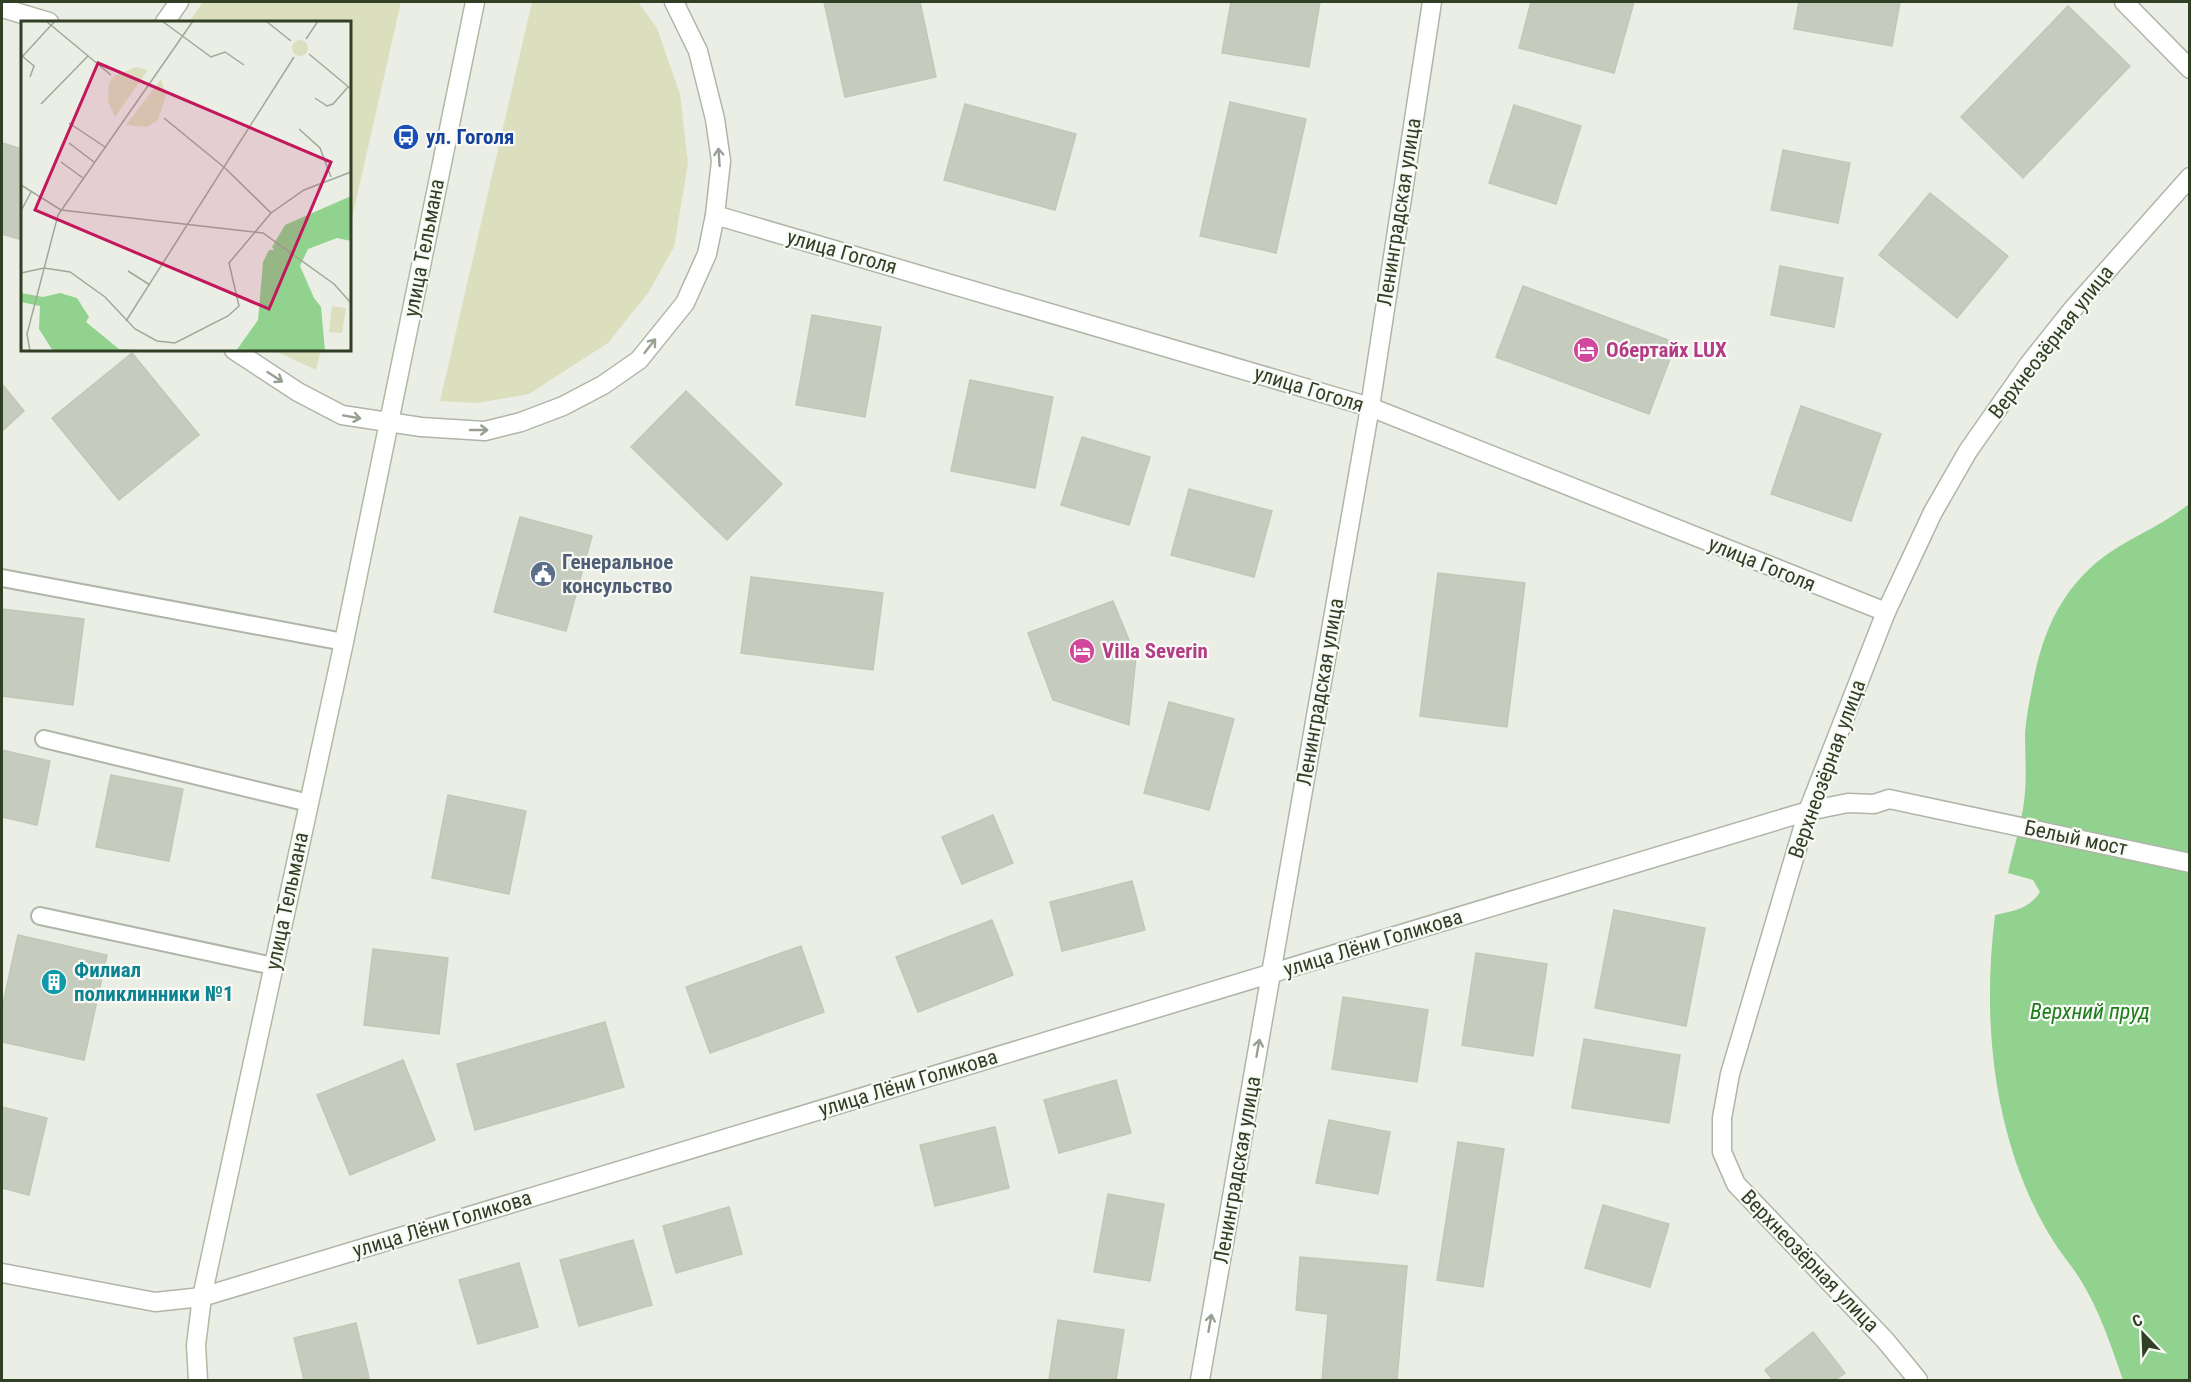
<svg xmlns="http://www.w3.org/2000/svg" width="2191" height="1382" viewBox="0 0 2191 1382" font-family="'Roboto Condensed',sans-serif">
<rect width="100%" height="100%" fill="#ebeee5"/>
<g fill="#dcdfbe">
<path d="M 203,2 L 401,2 L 350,227 L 350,22 L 189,22 Z"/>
<path d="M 532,2 L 638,2 L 657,28 L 680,94 L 688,163 L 674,247 L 648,293 L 608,343 L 529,394 L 477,403 L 440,401 Z"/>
<path d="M 273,350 L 321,350 L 316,370 Z"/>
</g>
<path fill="#90d28e" d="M 2189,504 L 2189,1380 L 2123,1380 C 2111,1346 2100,1311 2080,1279 C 2072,1266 2062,1255 2054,1242 C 2042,1224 2031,1201 2023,1181 C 1990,1097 1984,1004 1995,915 C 2014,911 2029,909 2040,892 L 2033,880 L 2008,873 C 2013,850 2021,826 2024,802 C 2027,779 2025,756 2025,733 C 2026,719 2029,703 2032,688 C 2041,638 2057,596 2097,562 C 2125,539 2161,527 2189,504 Z"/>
<g fill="#c6ccbd" stroke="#c1c8b7" stroke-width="1.5">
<path d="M 824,2 L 920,2 L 936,77 L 845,97 Z"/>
<path d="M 1231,2 L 1320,2 L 1309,67 L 1222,53 Z"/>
<path d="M 1531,2 L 1634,2 L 1614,73 L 1519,48 Z"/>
<path d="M 1799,2 L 1900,2 L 1892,46 L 1794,29 Z"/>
<path d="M 2068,6 L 2130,66 L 2023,178 L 1961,117 Z"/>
<path d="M 1230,102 L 1306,119 L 1276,253 L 1200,236 Z"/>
<path d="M 965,104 L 1076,134 L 1055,210 L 944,180 Z"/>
<path d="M 1514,105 L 1581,126 L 1556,204 L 1489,183 Z"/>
<path d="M 2,143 L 22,149 L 22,240 L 2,234 Z"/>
<path d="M 1783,150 L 1850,163 L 1838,223 L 1771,210 Z"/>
<path d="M 1930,193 L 2008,256 L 1957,318 L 1879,255 Z"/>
<path d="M 1780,266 L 1843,278 L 1834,327 L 1771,315 Z"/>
<path d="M 1523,286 L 1676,343 L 1649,414 L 1496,357 Z"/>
<path d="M 812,315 L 881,327 L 865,417 L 796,405 Z"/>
<path d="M 132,353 L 199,435 L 119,500 L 52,418 Z"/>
<path d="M 970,380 L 1053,397 L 1035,488 L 951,471 Z"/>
<path d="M 2,384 L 24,411 L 2,431 Z"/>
<path d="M 686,391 L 782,484 L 727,540 L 631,447 Z"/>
<path d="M 1801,406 L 1881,434 L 1851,521 L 1771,494 Z"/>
<path d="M 1082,437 L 1150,457 L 1129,525 L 1061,505 Z"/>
<path d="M 1189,489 L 1272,511 L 1254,577 L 1171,555 Z"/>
<path d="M 520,517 L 592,536 L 566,631 L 494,612 Z"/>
<path d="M 1438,573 L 1525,583 L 1507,727 L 1420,716 Z"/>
<path d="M 751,577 L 883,593 L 873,670 L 741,653 Z"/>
<path d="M 1113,601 L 1136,657 L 1129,725 L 1053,700 L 1028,633 Z"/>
<path d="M 2,609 L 84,619 L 73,705 L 2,696 Z"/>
<path d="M 1169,702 L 1234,719 L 1209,810 L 1144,793 Z"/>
<path d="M 2,750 L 50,761 L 37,825 L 2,817 Z"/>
<path d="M 111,775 L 183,789 L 169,861 L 96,847 Z"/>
<path d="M 448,795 L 526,811 L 509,894 L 432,878 Z"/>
<path d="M 993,815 L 1013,863 L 962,884 L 942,837 Z"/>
<path d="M 1132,881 L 1145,930 L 1062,951 L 1050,902 Z"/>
<path d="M 1614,910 L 1705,928 L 1686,1026 L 1595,1008 Z"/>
<path d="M 992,920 L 1013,975 L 918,1012 L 896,957 Z"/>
<path d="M 18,935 L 107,955 L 84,1060 L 2,1042 L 2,1008 Z"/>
<path d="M 801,946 L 824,1012 L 710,1053 L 686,987 Z"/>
<path d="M 373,949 L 448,958 L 439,1034 L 364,1025 Z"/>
<path d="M 1476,953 L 1547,964 L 1533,1056 L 1462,1045 Z"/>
<path d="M 1343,997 L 1428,1010 L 1417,1082 L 1332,1069 Z"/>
<path d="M 605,1022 L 624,1087 L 475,1130 L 457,1064 Z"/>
<path d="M 1584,1039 L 1680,1055 L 1669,1123 L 1572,1108 Z"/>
<path d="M 403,1060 L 435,1140 L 350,1175 L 317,1095 Z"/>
<path d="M 1116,1080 L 1131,1133 L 1059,1153 L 1044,1100 Z"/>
<path d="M 2,1107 L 47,1118 L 29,1195 L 2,1188 Z"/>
<path d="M 1329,1120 L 1390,1132 L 1378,1194 L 1316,1183 Z"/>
<path d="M 995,1127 L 1009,1188 L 935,1206 L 920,1145 Z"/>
<path d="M 1458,1142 L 1504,1149 L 1483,1287 L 1437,1280 Z"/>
<path d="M 1108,1194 L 1164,1204 L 1150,1281 L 1094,1272 Z"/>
<path d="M 1603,1205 L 1669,1224 L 1650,1287 L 1585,1268 Z"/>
<path d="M 729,1207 L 742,1254 L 676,1273 L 663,1226 Z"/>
<path d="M 633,1240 L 652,1305 L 579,1326 L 560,1260 Z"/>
<path d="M 1300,1257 L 1407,1266 L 1397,1380 L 1322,1380 L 1328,1314 L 1296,1310 Z"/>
<path d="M 519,1263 L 538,1327 L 478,1344 L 459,1280 Z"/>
<path d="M 1058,1320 L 1124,1330 L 1116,1380 L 1049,1380 Z"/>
<path d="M 356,1323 L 369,1378 L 359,1380 L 304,1380 L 294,1338 Z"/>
<path d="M 1813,1332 L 1845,1373 L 1835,1380 L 1773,1380 L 1765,1370 Z"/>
</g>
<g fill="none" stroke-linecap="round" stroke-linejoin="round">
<g stroke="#afb6a7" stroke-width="20">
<g id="service">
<path d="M 2,578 L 344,642"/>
<path d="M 44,739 L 309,803"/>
<path d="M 40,916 L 273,966"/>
</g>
</g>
<g stroke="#afb6a7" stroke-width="21">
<path id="pedestrian" d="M 1808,811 L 1848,803 L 1874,804 L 1889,799 L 2190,863"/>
</g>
<g stroke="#afb6a7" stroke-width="21">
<g id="minor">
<path d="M 2124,2 L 2190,69"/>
<path d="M 2,1273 L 155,1302 L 202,1297 L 1808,811"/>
<path d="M 1200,1380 L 1370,407 L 1432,2"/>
</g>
</g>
<g stroke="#afb6a7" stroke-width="21">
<g id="tertiary">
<path d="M 2,8 L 49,22"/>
<path d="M 165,22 L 179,2"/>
<path d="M 715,215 L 1370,407 L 1886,612"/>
<path d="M 234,350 L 298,392 L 342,415 L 421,427 L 485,431 L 521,422 L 563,406 L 603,385 L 639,360 L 685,303 L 707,254 L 715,215 L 721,161 L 715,119 L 698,51 L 674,2"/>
<path d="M 1918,1380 L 1885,1340 L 1736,1184 L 1722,1152 L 1722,1118 L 1730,1074 L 1808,811 L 1886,612 L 1933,512 L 1968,451 L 2029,364 L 2072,310 L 2190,177"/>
</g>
</g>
<g stroke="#afbaa3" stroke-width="21">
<path id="secondary" d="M 198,1380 L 196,1345 L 202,1297 L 344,642 L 475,2"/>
</g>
<use href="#service" stroke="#fff" stroke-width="16"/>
<use href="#pedestrian" stroke="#fff" stroke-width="18"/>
<use href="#minor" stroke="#fff" stroke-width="18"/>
<use href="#tertiary" stroke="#fff" stroke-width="18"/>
<use href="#secondary" stroke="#fff" stroke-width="18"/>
</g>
<defs><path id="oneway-shaft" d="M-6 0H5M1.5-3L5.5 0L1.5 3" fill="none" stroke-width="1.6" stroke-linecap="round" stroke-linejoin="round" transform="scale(1.5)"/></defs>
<g stroke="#98a092">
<use href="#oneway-shaft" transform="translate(719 157) rotate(-94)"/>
<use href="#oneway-shaft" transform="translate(650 346) rotate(-52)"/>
<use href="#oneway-shaft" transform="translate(275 377) rotate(33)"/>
<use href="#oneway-shaft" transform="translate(352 417) rotate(10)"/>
<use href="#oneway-shaft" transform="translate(479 430)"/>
<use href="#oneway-shaft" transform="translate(1258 1048) rotate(-80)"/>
<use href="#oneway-shaft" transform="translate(1210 1323) rotate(-80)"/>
</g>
<defs>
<g id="bus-disc" transform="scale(1.35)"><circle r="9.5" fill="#1a4fb4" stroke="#f9faf6"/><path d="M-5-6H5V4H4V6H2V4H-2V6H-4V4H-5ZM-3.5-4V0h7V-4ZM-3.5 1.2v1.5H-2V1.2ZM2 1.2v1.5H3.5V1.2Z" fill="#fff"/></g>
<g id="hotel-disc" transform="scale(1.35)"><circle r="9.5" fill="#d1479c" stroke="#f9faf6"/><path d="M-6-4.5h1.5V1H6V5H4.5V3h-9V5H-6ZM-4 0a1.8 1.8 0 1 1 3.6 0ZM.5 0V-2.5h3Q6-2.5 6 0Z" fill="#fff"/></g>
<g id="civic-disc" transform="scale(1.35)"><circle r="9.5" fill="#5c6f8a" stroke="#f9faf6"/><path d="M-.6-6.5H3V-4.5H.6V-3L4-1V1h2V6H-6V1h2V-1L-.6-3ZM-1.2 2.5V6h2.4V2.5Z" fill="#fff"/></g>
<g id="building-disc" transform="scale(1.35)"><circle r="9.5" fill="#0f9aa8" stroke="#f9faf6"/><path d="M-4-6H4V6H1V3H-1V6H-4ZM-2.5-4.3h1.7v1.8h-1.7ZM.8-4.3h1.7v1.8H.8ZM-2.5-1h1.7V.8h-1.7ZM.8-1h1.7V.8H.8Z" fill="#fff"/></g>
</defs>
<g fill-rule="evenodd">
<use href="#bus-disc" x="406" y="137"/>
<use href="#hotel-disc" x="1586" y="350"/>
<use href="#civic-disc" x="543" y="574"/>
<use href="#hotel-disc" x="1082" y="651"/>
<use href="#building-disc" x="54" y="982"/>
</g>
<g text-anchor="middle" stroke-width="4.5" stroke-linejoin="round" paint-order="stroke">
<g font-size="21" font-weight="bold" fill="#164399" stroke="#f9faf6" text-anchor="start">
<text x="426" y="144">ул. Гоголя</text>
</g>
<g font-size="21" fill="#314024" stroke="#f9faf6">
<text transform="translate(1399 212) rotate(-81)" y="7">Ленинградская улица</text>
<text transform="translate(424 248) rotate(-79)" y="7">улица Тельмана</text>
<text transform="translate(842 252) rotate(16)" y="7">улица Гоголя</text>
<text transform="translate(2051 342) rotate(-52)" y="7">Верхнеозёрная улица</text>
<text transform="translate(1309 389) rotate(17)" y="7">улица Гоголя</text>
<text transform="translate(1762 564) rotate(22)" y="7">улица Гоголя</text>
<text transform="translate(1320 692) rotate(-80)" y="7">Ленинградская улица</text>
<text transform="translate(1827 769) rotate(-70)" y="7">Верхнеозёрная улица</text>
<text transform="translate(2076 838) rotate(12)" y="7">Белый мост</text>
<text transform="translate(287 901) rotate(-78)" y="7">улица Тельмана</text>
<text transform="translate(1373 943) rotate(-17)" y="7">улица Лёни Голикова</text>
<text transform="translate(908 1083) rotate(-17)" y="7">улица Лёни Голикова</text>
<text transform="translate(1237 1170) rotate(-80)" y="7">Ленинградская улица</text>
<text transform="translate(442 1224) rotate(-17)" y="7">улица Лёни Голикова</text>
<text transform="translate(1810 1261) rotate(46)" y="7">Верхнеозёрная улица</text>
</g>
<g font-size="21" font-weight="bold" fill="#b23c85" stroke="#f9faf6" text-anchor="start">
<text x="1606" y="357">Обертайх LUX</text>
<text x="1102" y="658">Villa Severin</text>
</g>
<g font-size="21" font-weight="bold" fill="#4e5e75" stroke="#f9faf6" text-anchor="start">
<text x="562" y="569">Генеральное<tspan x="562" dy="24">консульство</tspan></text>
</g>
<g font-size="21" font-weight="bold" fill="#0d838f" stroke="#f9faf6" text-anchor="start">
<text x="74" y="977">Филиал<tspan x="74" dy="24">поликлинники №1</tspan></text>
</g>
<g font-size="22" font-style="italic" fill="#1e7d1d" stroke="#f9faf6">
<text x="2090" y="1019">Верхний пруд</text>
</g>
</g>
<g transform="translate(21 21)">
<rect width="330" height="330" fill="#ebeee5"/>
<path d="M271 27a8 8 0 1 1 16 0a8 8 0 1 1-16 0ZM 115,46 L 127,49 L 94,96 L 87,81 L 88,63 L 93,55 ZM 140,58 L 145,75 L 137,99 L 126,106 L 105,104 ZM 311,285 L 325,287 L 321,312 L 308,311 Z" fill="#dcdfbe"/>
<path d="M 330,175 L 330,220 L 316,217 L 287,228 L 279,245 L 293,277 L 300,286 L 304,330 L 215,330 L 237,299 L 242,241 L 248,229 L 253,229 L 251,226 L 264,204 ZM 0,272 L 22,276 L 39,272 L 56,277 L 68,296 L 65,301 L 98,328 L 133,330 L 32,330 L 18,308 L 19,285 L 0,281 Z" fill="#90d28e"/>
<path fill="none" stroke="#a1a898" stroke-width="1.5" d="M 25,0 L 90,54M 141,0 L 190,36 L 204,31 L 223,44M 245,0 L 270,20M 285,18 L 297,0M 288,33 L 330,68M 1,35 L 13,45 L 9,56M 0,37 L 34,0M 294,77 L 306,85 L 312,83 L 327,66M 20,83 L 67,35M 143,97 L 204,147 L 250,192M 48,102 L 84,126M 278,108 L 299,127 L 310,156M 48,122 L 73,141M 40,141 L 62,157M 0,164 L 40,189 L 242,212 L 313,263 L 330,282M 0,190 L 10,171M 107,250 L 129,264M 0,252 L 23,247 L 49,251 L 84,276 L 114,308 L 136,320 L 154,322 L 207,295 L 218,285 L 208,242 L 250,192 L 283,169 L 330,151M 105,300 L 273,36M 9,330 L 6,313 L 37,194 L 172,0"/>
<path fill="#c2185b" fill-opacity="0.15" stroke="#c2185b" stroke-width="3" d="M 77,42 L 310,141 L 248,288 L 14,189 Z"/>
<rect width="330" height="330" fill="none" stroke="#314024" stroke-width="3"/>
</g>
<rect width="2191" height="1382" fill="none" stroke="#314024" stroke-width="6"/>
<g transform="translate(2143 1334) rotate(337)" stroke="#f9faf6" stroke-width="4.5" paint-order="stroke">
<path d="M0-4.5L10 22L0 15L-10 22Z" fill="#314024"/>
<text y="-9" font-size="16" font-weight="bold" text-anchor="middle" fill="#314024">С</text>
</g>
</svg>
